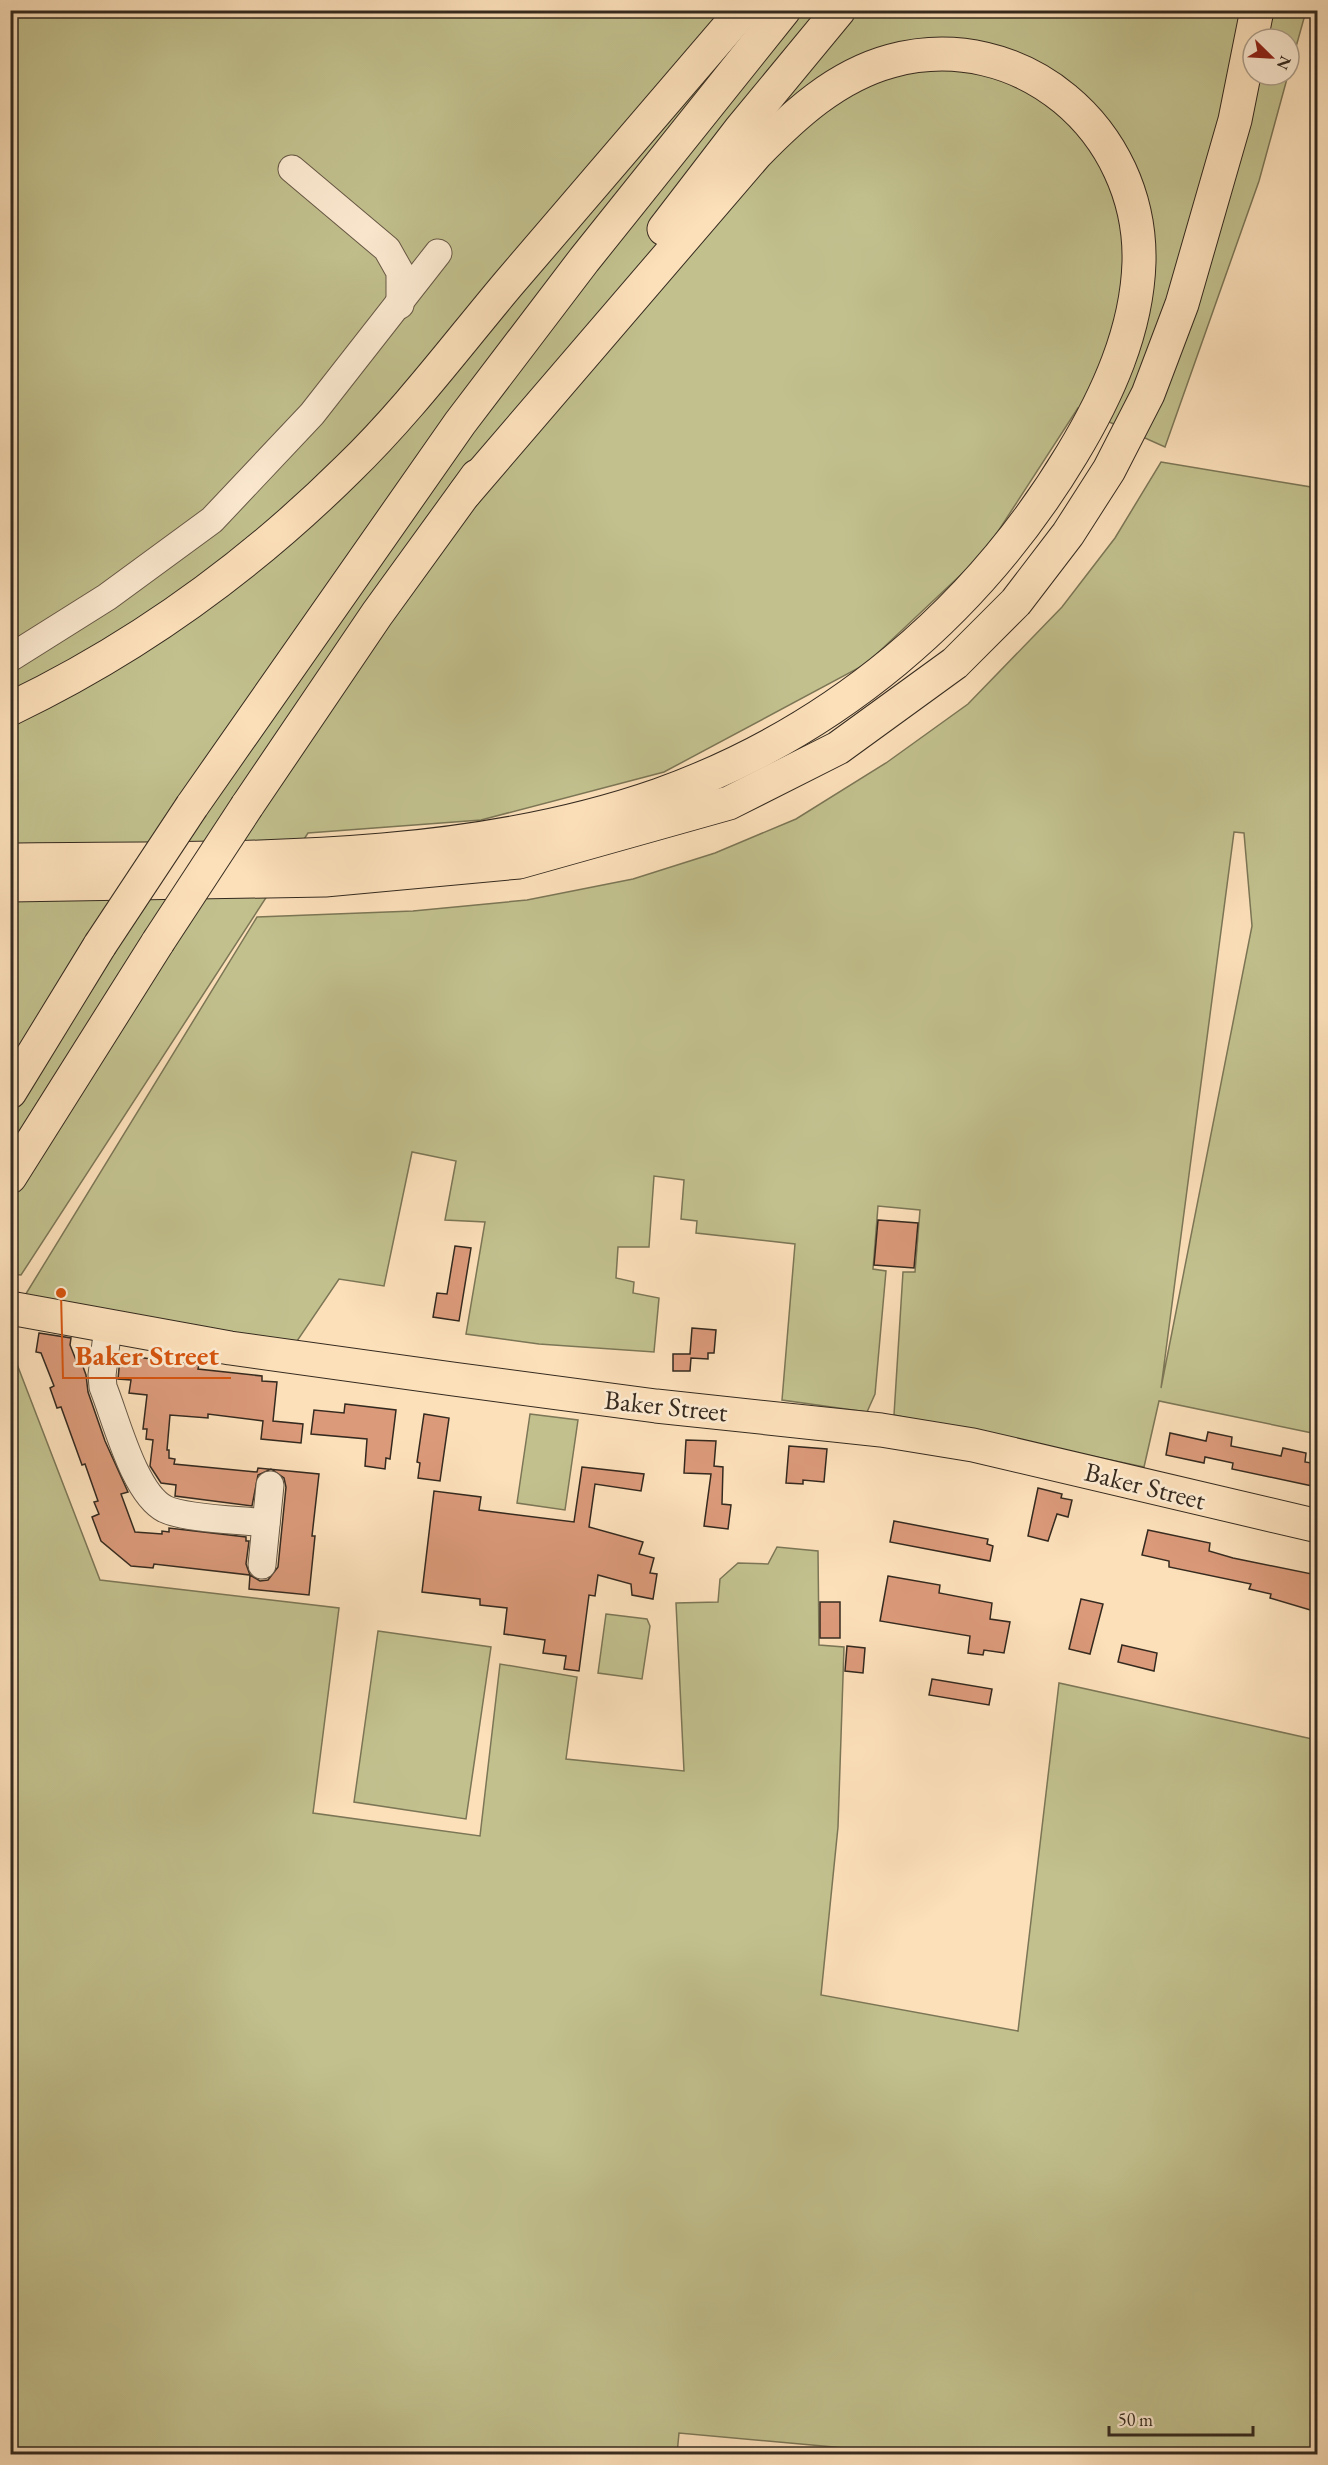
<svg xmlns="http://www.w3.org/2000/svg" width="1328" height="2465" viewBox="0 0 1328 2465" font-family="'EB Garamond',serif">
<rect width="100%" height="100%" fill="#fce0ba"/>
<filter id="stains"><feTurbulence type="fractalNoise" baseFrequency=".00333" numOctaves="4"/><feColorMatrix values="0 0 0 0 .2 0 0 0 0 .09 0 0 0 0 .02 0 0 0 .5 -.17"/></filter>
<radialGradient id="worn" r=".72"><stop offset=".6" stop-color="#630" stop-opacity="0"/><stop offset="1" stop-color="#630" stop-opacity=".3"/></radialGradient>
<g fill="#c2c18e" stroke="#7c7656" stroke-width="1.5" fill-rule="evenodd">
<path d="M 11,11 L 1306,11 L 1289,72 L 1289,39 L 1253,39 L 1253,75 L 1288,75 L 1259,181 L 1165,447 L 1078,408 L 984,553 L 866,664 L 664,772 L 481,820 L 308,833 L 21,1275 L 11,1274 Z"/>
<path d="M 1161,462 L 1317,488 L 1317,1434 L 1159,1401 L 1144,1467 L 894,1415 L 903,1272 L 915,1272 L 920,1210 L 878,1206 L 873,1269 L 886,1271 L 875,1394 L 867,1412 L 782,1400 L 795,1244 L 696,1233 L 697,1221 L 681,1219 L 684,1180 L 654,1176 L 649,1247 L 618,1247 L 616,1278 L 634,1282 L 633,1293 L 659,1298 L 654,1352 L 539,1344 L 466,1334 L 485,1222 L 445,1220 L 456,1161 L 412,1152 L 384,1286 L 339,1279 L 295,1344 L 24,1297 L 257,917 L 413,911 L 527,900 L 633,879 L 715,853 L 796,819 L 886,763 L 968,704 L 1062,607 L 1115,538 ZM 1234,832 L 1244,833 L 1252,926 L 1161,1388 Z"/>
<path d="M 10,1346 L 100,1580 L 339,1608 L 313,1813 L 480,1836 L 500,1664 L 577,1677 L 566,1759 L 684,1771 L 676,1603 L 718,1602 L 720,1579 L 738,1563 L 768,1564 L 777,1547 L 818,1551 L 819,1645 L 844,1647 L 838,1827 L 821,1995 L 1018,2031 L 1059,1683 L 1317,1740 L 1317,2454 L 911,2454 L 679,2433 L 677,2454 L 11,2454 Z"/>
<path d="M 530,1414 L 578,1420 L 565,1510 L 517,1503 Z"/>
<path d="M 606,1614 L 647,1619 L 650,1626 L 642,1679 L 598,1673 Z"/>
<path d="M 378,1631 L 491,1647 L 466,1819 L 354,1802 Z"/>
</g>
<g fill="#db9a7a" stroke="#352a1f" stroke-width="1.5">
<path d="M 878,1220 L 918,1223 L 914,1268 L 874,1265 Z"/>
<path d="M 455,1246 L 471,1248 L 459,1321 L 433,1317 L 437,1293 L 447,1294 Z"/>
<path d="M 692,1328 L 716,1330 L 714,1353 L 708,1353 L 708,1359 L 691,1358 L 690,1371 L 673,1371 L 673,1354 L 690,1354 Z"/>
<path d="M 39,1333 L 71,1338 L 70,1345 L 78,1365 L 82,1364 L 86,1375 L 88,1392 L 105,1441 L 128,1492 L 121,1494 L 135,1532 L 162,1534 L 162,1531 L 169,1532 L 169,1528 L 246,1537 L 246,1541 L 249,1541 L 246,1564 L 250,1575 L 154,1564 L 153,1568 L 131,1566 L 101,1541 L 92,1517 L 99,1514 L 94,1502 L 98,1501 L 85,1464 L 82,1465 L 61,1407 L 57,1408 L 50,1388 L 54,1386 L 41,1353 L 36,1352 Z"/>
<path d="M 128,1356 L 199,1365 L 198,1369 L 262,1376 L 262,1381 L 277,1382 L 273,1421 L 303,1424 L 301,1443 L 261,1439 L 263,1421 L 208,1414 L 208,1418 L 170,1415 L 167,1450 L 169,1450 L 169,1458 L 175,1459 L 174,1464 L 257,1472 L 258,1468 L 319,1474 L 312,1536 L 315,1536 L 309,1595 L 249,1589 L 250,1575 L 260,1581 L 268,1580 L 278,1567 L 286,1487 L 284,1478 L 271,1469 L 258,1475 L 252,1506 L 175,1496 L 176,1485 L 161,1483 L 150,1466 L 153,1440 L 146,1439 L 147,1429 L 143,1429 L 147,1395 L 129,1393 L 131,1380 L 118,1379 L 120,1358 Z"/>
<path d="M 345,1404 L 396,1410 L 390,1459 L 386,1458 L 385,1469 L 365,1466 L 367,1439 L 311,1434 L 314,1410 L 344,1413 Z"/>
<path d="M 424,1414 L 449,1418 L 440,1481 L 418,1478 L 420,1463 L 417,1462 Z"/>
<path d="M 1208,1432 L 1232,1437 L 1231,1446 L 1281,1456 L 1283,1448 L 1306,1453 L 1305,1462 L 1317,1464 L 1317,1487 L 1232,1469 L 1233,1463 L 1205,1457 L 1204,1463 L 1166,1455 L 1170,1433 L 1206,1441 Z"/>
<path d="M 686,1440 L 716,1441 L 714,1466 L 723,1467 L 722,1504 L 731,1505 L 728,1529 L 704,1526 L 711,1474 L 684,1473 Z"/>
<path d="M 789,1446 L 827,1449 L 824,1482 L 803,1480 L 803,1484 L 786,1483 Z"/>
<path d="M 582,1467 L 644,1474 L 641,1491 L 595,1484 L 589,1527 L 643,1542 L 639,1554 L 654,1558 L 650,1573 L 657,1574 L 653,1599 L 632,1595 L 631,1584 L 598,1575 L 595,1596 L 589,1595 L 579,1671 L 564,1669 L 566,1656 L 543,1653 L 545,1640 L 504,1634 L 507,1608 L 480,1605 L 480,1599 L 422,1592 L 434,1491 L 481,1497 L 479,1510 L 574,1522 Z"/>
<path d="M 1038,1488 L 1062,1494 L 1061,1498 L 1072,1500 L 1068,1517 L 1057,1514 L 1048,1541 L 1028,1536 Z"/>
<path d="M 894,1521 L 988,1539 L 987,1544 L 993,1546 L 990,1561 L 890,1542 Z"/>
<path d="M 1148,1530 L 1210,1543 L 1209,1551 L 1233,1558 L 1317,1575 L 1317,1612 L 1270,1598 L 1271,1594 L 1249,1589 L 1251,1584 L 1169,1567 L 1169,1561 L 1142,1555 Z"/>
<path d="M 888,1576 L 940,1585 L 939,1593 L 992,1603 L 990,1619 L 1010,1622 L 1004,1653 L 984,1650 L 983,1655 L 968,1653 L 970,1636 L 880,1621 Z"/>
<path d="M 1081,1599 L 1103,1604 L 1090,1654 L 1069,1649 Z"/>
<rect x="820" y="1602" width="20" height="36"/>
<path d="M 1122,1645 L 1157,1653 L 1154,1671 L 1118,1662 Z"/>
<path d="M 847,1646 L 865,1648 L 863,1673 L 845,1671 Z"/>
<path d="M 932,1679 L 992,1689 L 989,1705 L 929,1695 Z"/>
</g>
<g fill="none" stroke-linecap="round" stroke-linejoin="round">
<g stroke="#675846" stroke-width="29">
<g id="minor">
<path d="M 292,169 L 387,249 L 400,272 L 400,305"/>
<path d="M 10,658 L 107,597 L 212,520 L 312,414 L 438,253"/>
<path d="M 108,1327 L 102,1375 L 103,1387 C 116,1419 134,1493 165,1509 C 186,1519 241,1520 266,1523"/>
<path d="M 262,1565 L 270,1485"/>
</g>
</g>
<g stroke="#352a1f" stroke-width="35">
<path id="major" d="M 10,1308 L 230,1348 L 453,1379 L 656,1406 L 881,1430 L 973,1445 L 1318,1526"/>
</g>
<g stroke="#352a1f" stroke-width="35">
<g id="highway">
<path d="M 664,229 L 740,130 L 839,10"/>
<path d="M 10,709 C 135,649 250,566 348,469 C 407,412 456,346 509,283 C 587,192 665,101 743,10"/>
<path d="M 192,806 L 460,423 L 584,260 L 784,10"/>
<path d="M 247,806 L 377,614 L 477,476"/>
<path d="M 10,860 C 226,857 453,867 659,795 C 833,733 977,612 1072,454 C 1107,396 1137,331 1139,262 C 1142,130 1021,26 891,61 C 836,76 794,115 756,154 L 465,493"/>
<path d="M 10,885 L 325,880 L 519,862 L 729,803 L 838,748 L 955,663 L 1016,602 L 1068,534 L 1109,470 L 1148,394 L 1182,304 L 1235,120 L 1257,10"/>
<path d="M 10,1092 L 100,945"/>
<path d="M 10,1177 L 158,942"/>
</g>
</g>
<use href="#minor" stroke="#fdebd2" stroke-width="27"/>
<use href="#major" stroke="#fce0ba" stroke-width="33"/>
<use href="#highway" stroke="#fce0ba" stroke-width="33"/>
<g stroke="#352a1f" stroke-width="35" stroke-linecap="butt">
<g id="highway-bridge">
<path d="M 158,942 L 247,806"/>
<path d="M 100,945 L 192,806"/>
</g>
</g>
<use href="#highway-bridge" stroke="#fce0ba" stroke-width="33"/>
</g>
<g text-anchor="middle" stroke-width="5" stroke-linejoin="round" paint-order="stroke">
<g font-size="27" fill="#352a1f" stroke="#fdebd2">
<text transform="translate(666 1406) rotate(6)" y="9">Baker Street</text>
<text transform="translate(1145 1486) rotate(14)" y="9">Baker Street</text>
</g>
</g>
<path fill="none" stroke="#d6540e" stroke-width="2" d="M61 1293L63 1378H231"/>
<circle fill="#d6540e" stroke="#fdebd2" stroke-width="2" cx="61" cy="1293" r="6"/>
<g font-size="28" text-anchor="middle" font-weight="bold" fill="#d6540e" stroke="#fdebd2" stroke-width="5" stroke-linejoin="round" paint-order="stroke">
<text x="147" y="1365">Baker Street</text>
</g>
<rect width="1328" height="2465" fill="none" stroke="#fce0ba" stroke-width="36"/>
<rect x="12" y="12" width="1304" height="2441" fill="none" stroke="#352a1f" stroke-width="3"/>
<rect x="18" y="18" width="1292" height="2429" fill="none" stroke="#352a1f" stroke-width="1.5"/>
<g transform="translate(1271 57) rotate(114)"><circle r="28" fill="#fdebd2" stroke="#ad9e8a" stroke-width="1.5"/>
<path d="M0-4.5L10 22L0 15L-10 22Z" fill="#8f2418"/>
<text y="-9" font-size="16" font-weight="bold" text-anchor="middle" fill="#352a1f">N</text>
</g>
<path d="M1109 2426v9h144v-9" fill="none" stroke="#352a1f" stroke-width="3"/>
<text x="1118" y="2426" font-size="18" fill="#352a1f" stroke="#fdebd2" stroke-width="4.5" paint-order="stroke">50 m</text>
<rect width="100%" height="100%" filter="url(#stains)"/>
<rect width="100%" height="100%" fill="url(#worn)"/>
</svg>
